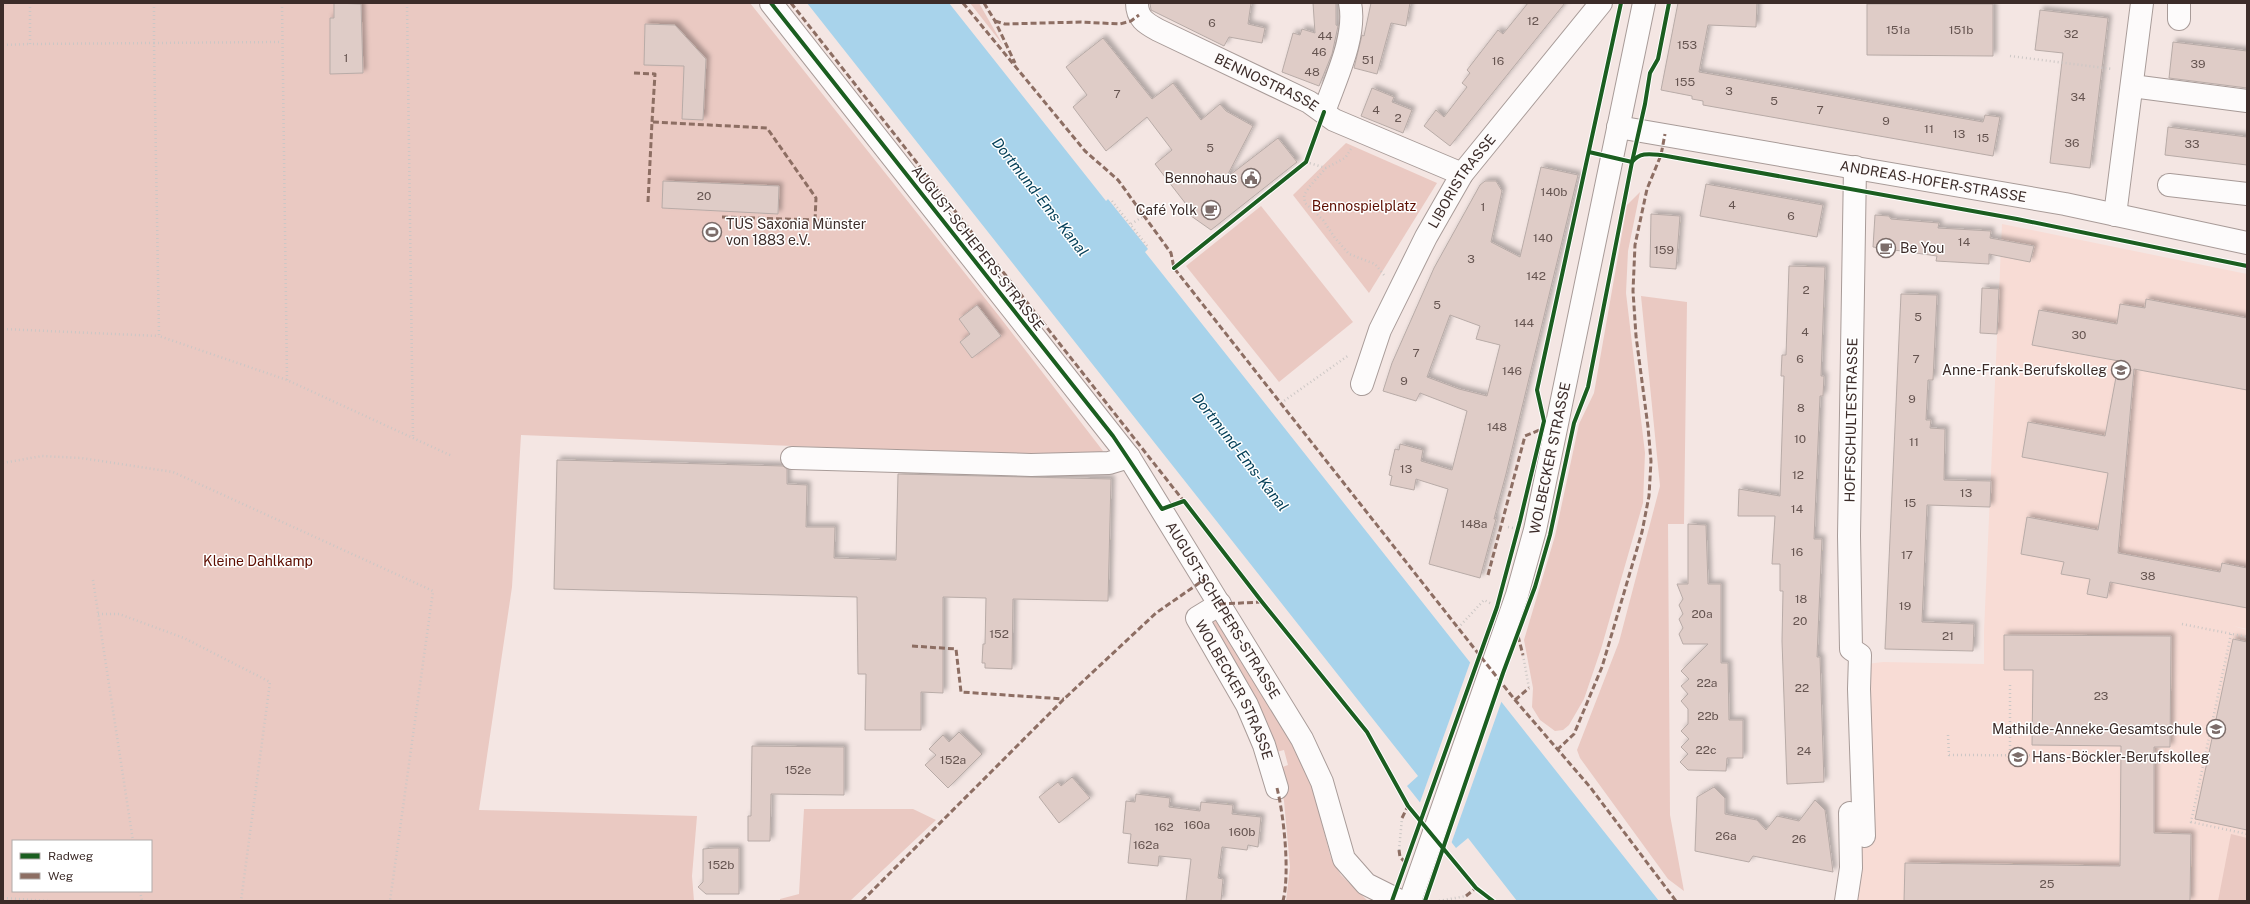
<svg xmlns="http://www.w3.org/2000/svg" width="2250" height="904" viewBox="0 0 2250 904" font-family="'Public Sans',sans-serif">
<defs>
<filter id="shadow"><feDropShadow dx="3.5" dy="-3.5" stdDeviation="2" flood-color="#0004"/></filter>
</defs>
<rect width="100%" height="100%" fill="#f4e6e3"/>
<path fill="#f8dcd5" d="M 2002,224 L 2247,274 L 2247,629 L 2233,626 L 2247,630 L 2247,901 L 1858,901 L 1849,691 L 1859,665 L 1883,662 L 1984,664 L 1984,631 Z"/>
<g fill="#eac9c2" fill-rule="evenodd">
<path d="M 3,3 L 750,3 L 999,316 L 1103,451 L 1093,458 L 521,435 L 512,587 L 479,810 L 697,816 L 692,876 L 694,901 L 3,901 ZM 13,841 L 151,841 L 151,891 L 13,891 Z"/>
<path d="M 970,3 L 979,3 L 1003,45 Z"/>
<path d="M 1346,143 L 1437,183 L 1369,293 L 1293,195 Z"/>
<path d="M 1640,192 L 1628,251 L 1626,293 L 1645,453 L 1643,503 L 1601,649 L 1584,699 L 1569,725 L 1563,730 L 1555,731 L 1540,720 L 1532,707 L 1533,688 L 1524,640 L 1555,536 L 1579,424 L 1594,393 L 1627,205 Z"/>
<path d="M 1261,206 L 1353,322 L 1279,382 L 1186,266 Z"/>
<path d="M 1641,296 L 1687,302 L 1684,524 L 1668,524 L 1670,815 L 1684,891 L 1668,879 L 1580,758 L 1577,750 L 1619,642 L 1660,486 Z"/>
<path d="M 1214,613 L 1293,744 L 1312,786 L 1331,858 L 1341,875 L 1368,901 L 1286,901 L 1290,867 L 1284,801 L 1277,769 L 1288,765 L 1284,750 L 1272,753 L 1208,616 Z"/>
<path d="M 804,809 L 913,809 L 936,820 L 850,901 L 780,901 L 780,899 L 799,894 Z"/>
<path d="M 2231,834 L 2247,838 L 2247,901 L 2218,901 Z"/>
</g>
<path fill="#a8d3eb" d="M 807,3 L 949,3 L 1106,201 L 1108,199 L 1148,249 L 1145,252 L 1659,901 L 1517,901 L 1468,838 L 1456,848 L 1407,786 L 1418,776 Z"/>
<path fill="#f4e6e3" d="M 1471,660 L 1502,700 L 1451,844 L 1419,805 Z"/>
<g fill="#dfccc7" stroke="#b8aba7" fill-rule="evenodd" filter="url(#shadow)">
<path d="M 334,3 L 361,4 L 363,73 L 330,74 L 330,18 L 334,18 Z"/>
<path d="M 1150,3 L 1251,3 L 1248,24 L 1265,28 L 1262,43 L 1229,37 L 1224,46 L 1151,10 Z"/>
<path d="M 1313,3 L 1336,3 L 1336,25 L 1338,26 L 1332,54 L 1319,86 L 1282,72 L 1293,33 L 1300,35 L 1302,29 L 1315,33 Z"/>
<path d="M 1371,3 L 1410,3 L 1406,26 L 1391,23 L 1377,74 L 1354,68 L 1362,35 L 1364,36 Z"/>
<path d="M 1528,3 L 1565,3 L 1450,146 L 1424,126 L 1436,110 L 1444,117 L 1467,87 L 1462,83 L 1470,73 L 1467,70 L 1498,30 L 1503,34 Z"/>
<path d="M 1678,3 L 1757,3 L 1756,27 L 1708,25 L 1699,72 L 1983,122 L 1985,115 L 2000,117 L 1993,156 L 1703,105 L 1703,101 L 1692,99 L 1692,96 L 1661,90 Z"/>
<path d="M 1867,4 L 1993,4 L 1993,56 L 1867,55 Z"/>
<path d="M 2040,10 L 2108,18 L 2090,168 L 2050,163 L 2063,53 L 2035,50 Z"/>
<path d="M 645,24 L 675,25 L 706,59 L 703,120 L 682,119 L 684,66 L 644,65 Z"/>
<path d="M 1103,38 L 1152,99 L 1173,83 L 1201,120 L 1220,104 L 1226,111 L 1253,126 L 1226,178 L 1278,138 L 1297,162 L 1211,230 L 1184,211 L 1189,208 L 1155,164 L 1172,150 L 1147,117 L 1106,151 L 1073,107 L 1087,95 L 1066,67 Z"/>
<path d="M 2173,42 L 2247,51 L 2247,88 L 2169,78 Z"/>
<path d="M 1372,88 L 1394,97 L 1392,102 L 1412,110 L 1403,133 L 1361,116 Z"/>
<path d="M 2168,127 L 2247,137 L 2247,165 L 2165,155 Z"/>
<path d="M 1541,167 L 1578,175 L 1506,474 L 1494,519 L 1496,519 L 1480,578 L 1429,564 L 1448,489 L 1416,479 L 1414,490 L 1390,485 L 1392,476 L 1389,475 L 1395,449 L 1399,450 L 1400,444 L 1423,450 L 1421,461 L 1452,470 L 1467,411 L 1420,393 L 1416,401 L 1383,391 L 1392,363 L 1434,268 L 1480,185 L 1485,181 L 1496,181 L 1502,191 L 1491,242 L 1520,257 ZM 1450,315 L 1480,326 L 1476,339 L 1500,345 L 1487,396 L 1459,389 L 1427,377 Z"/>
<path d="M 663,181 L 779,186 L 778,214 L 662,208 Z"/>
<path d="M 1706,184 L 1823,205 L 1817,237 L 1700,216 Z"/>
<path d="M 1651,214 L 1680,216 L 1676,269 L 1650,267 Z"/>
<path d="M 1875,215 L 1889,216 L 1891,219 L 1939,223 L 1938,228 L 1991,231 L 1990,238 L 2034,246 L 2030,262 L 1989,254 L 1989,264 L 1936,261 L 1937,256 L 1873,247 Z"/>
<path d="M 1789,266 L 1825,267 L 1821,376 L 1824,376 L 1823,396 L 1820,396 L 1814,539 L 1822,539 L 1817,657 L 1820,657 L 1824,782 L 1787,784 L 1782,641 L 1783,591 L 1780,591 L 1780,564 L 1772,564 L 1775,516 L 1738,516 L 1739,489 L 1780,496 L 1784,376 L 1781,376 L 1782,355 L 1786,355 Z"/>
<path d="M 1982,288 L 1999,289 L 1997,334 L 1980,333 Z"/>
<path d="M 1901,294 L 1937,295 L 1933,380 L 1928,380 L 1926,420 L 1931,420 L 1930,428 L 1945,429 L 1944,480 L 1991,481 L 1990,507 L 1927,505 L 1922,622 L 1974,624 L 1973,651 L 1885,649 Z"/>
<path d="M 2146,299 L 2247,318 L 2247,390 L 2134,369 L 2118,553 L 2220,572 L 2222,563 L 2247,568 L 2247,608 L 2110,582 L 2107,598 L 2087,594 L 2090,579 L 2061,574 L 2064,562 L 2021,554 L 2027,517 L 2098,530 L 2108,473 L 2022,457 L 2028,422 L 2105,436 L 2119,361 L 2032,345 L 2039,310 L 2117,324 L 2120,304 L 2145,308 Z"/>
<path d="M 977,305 L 1001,336 L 972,358 L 960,342 L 970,334 L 959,319 Z"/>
<path d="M 557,460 L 783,466 L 787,469 L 787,484 L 807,485 L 806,527 L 835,527 L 834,558 L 896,560 L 898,474 L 1111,479 L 1108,601 L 1013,599 L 1012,669 L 985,668 L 985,663 L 982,663 L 983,644 L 985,644 L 986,598 L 943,597 L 943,693 L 921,692 L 921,730 L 865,730 L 866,674 L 858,674 L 857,597 L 554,589 Z"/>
<path d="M 1688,524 L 1706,525 L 1708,584 L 1721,584 L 1721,663 L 1728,663 L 1729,720 L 1743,720 L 1743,758 L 1727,758 L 1726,771 L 1688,770 L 1680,762 L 1688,754 L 1681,747 L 1689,739 L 1681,731 L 1688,724 L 1688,709 L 1681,701 L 1688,694 L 1681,686 L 1689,679 L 1681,671 L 1708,644 L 1683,644 L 1679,634 L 1683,628 L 1679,619 L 1683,614 L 1679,605 L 1683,599 L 1677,584 L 1688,584 Z"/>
<path d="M 2004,635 L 2171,636 L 2170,747 L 2154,747 L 2154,833 L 2191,834 L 2190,901 L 1904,901 L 1905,863 L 2120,866 L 2121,746 L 2032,745 L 2033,670 L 2004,670 Z"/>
<path d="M 2233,639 L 2247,642 L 2247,830 L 2195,819 Z"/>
<path d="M 959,732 L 982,754 L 948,788 L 925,765 L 936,755 L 929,749 L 943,735 L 949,742 Z"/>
<path d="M 752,746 L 844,747 L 844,795 L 771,794 L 770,841 L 748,841 L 748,816 L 751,816 Z"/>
<path d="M 1072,777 L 1090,798 L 1059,823 L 1039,797 L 1058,782 L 1061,786 Z"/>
<path d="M 1714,787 L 1725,798 L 1725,814 L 1757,820 L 1766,830 L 1777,816 L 1799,821 L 1815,800 L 1825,810 L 1833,872 L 1753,856 L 1749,862 L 1695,851 L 1697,797 Z"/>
<path d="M 1136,794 L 1170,798 L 1169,807 L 1200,811 L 1201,802 L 1233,805 L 1232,814 L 1261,817 L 1258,847 L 1248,845 L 1247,850 L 1222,847 L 1218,878 L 1223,879 L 1221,901 L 1186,901 L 1191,859 L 1159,856 L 1158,866 L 1128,863 L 1131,834 L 1123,833 L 1126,801 L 1135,802 Z"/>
<path d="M 714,848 L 739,848 L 739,894 L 706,894 L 698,887 L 703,882 L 703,849 Z"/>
</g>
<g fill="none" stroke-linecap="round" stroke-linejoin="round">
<g stroke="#a89b98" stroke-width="24">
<g id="minor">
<path id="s1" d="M 771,3 L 1129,457 L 1302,739 L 1322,782 L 1344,859 L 1366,884 L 1400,901"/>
<path id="s2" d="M 1137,3 C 1137,18 1145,23 1158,30 L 1309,102 L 1334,120 L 1462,174"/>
<path d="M 2179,3 L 2179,19"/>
<path d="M 2132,86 L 2247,101"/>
<path d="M 1324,112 C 1335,80 1357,36 1350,3"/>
<path id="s3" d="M 1618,127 L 2065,204 L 2247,243"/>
<path d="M 1855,167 L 1849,536 L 1851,649 L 1860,655 L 1859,689 L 1864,836"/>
<path d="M 2169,185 L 2247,194"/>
<path d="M 2115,215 L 2142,3"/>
<path id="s4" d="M 1362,384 L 1380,330 L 1426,237 L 1462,174 L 1601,3"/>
<path d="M 792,458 L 1031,465 L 1109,463 L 1129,457"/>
<path id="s5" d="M 1220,604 L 1197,618 L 1247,705 L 1264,745 L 1277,788"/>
<path d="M 1846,901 L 1851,868 L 1850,813"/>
</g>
</g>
<g stroke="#a89b98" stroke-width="24">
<g id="major">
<path id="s6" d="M 1410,901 L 1517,595 L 1535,530 L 1644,3"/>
</g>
</g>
<g stroke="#ccc7c5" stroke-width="2.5" stroke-dasharray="1 3" stroke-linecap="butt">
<path d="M 30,3 L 30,44 L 154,43 L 159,336 L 287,380 L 452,456"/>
<path d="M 154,3 L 154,43 L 282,42"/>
<path d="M 282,3 L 287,380"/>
<path d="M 407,3 L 413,438"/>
<path d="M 3,45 L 30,44"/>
<path d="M 2010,56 L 2113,69"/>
<path d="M 1351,149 L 1345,158 L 1326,168 L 1310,186 L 1304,195 L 1305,203 L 1323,220 L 1335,238 L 1349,254 L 1375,264 L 1384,275"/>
<path d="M 1306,162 L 1326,168"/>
<path d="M 1112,201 L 1148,247"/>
<path d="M 1131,224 L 1144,216"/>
<path d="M 3,329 L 159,336"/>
<path d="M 1281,403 L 1349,355"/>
<path d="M 3,463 L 42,456 L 81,458 L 173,472 L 433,591 L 390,901"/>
<path d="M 1508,527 L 1513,528"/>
<path d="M 93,580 L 133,841"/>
<path d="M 98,614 L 119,614 L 184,638 L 270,682 L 241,901"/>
<path d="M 2182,624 L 2247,637"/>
<path d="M 1458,628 L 1484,600 L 1492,604"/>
<path d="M 2231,634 L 2191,822 L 2247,834"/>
<path d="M 1523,655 L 1529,688"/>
<path d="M 2010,685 L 2010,754"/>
<path d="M 1948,735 L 1949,755 L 2205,756"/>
<path d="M 1399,850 L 1402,818"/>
<path d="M 140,891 L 142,901"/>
<path d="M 3,898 L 49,901"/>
<path d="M 1439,901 L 1466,896"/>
</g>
<use href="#minor" stroke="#fdfbfb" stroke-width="22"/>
<use href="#major" stroke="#fdfbfb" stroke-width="22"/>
<g stroke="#8d6e63" stroke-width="3" stroke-dasharray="6 3" stroke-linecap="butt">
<path d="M 791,3 L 1186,504"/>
<path d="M 963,3 L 1085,151 L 1118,180 L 1171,253 L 1174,268 L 1515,700 L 1590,787 L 1676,901"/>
<path d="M 984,3 L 995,21 L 1015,63"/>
<path d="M 995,21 L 1005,24 L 1081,22 L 1120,24 L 1131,21 L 1139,15"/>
<path d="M 634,73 L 655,74 L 652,122"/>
<path d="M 648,202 L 652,122 L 767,128 L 816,198 L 815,220 L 832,221"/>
<path d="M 722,217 L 815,220"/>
<path d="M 1488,575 L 1525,436 L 1542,429"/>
<path d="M 1220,604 L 1262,602"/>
<path d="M 1518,636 L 1523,655"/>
<path d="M 912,646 L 956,649 L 961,692 L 1064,699"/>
<path d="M 1515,700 L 1529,688"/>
<path d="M 1557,750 L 1574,734 L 1602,667 L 1642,532 L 1649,496 L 1651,461 L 1648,427 L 1636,336 L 1633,291 L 1635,245 L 1647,189 L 1661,155 L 1665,134"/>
<path d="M 1277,788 C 1284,816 1290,873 1283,901"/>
<path d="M 1402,818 L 1408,806"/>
<path d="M 1399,850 L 1400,857 L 1406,863"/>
<path d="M 1466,896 L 1476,888"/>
<path d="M 862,901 L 1064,699 L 1156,613 L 1205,579"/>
</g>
<g stroke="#fff" stroke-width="6">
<g id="cycleway">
<path d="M 771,3 L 1113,436 L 1162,509 L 1184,501 L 1262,602 L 1367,732 L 1408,806 L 1476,888 L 1493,901"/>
<path d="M 1589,152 L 1632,162 C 1640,152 1650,154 1661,155 L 2017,219 L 2247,266"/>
<path d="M 1174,268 L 1306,162 L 1324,112"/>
<path d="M 1392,901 L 1497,607 L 1520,521 L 1544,421 L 1537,390 L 1621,3"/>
<path d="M 1425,901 L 1503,673 L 1535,587 L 1550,535 L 1574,423 L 1588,387 L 1632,162 L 1645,104 L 1650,73 L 1658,59 L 1669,3"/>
</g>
</g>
<use href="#cycleway" stroke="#1b5e20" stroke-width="4"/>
</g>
<defs>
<g id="civic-ring" transform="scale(1)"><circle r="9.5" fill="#fff" stroke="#7c6d6a" stroke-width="1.5"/><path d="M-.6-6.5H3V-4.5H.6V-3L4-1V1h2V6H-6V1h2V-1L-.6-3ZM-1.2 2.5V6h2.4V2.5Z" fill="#7c6d6a"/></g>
<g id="cafe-ring" transform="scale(1)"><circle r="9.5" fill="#fff" stroke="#7c6d6a" stroke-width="1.5"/><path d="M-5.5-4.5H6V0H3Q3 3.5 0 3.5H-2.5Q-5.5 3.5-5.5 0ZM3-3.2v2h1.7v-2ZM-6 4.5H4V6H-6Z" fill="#7c6d6a"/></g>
<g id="stadium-ring" transform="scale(1)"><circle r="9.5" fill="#fff" stroke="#7c6d6a" stroke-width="1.5"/><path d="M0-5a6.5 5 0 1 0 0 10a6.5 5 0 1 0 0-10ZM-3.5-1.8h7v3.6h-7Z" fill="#7c6d6a"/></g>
<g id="school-ring" transform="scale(1)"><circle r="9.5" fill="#fff" stroke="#7c6d6a" stroke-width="1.5"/><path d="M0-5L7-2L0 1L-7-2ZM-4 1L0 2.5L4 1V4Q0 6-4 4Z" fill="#7c6d6a"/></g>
</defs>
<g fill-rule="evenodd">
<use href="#civic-ring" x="1251" y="178"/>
<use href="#cafe-ring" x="1211" y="210"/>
<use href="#stadium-ring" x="712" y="232"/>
<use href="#cafe-ring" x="1886" y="248"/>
<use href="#school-ring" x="2121" y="370"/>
<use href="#school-ring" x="2216" y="729"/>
<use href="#school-ring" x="2018" y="757"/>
</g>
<g text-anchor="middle" stroke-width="3" stroke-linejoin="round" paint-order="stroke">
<g font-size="12" fill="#655450">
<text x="1533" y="25">12</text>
<text x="1212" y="27">6</text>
<text x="1898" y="34">151a</text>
<text x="1961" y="34">151b</text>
<text x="2071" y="38">32</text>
<text x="1325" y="40">44</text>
<text x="1687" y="49">153</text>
<text x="1319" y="56">46</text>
<text x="346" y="62">1</text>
<text x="1368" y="64">51</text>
<text x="1498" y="65">16</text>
<text x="2198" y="68">39</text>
<text x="1312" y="76">48</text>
<text x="1685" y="86">155</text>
<text x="1729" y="95">3</text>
<text x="1117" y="98">7</text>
<text x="2078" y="101">34</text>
<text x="1774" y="105">5</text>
<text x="1376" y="114">4</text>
<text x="1820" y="114">7</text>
<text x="1398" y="122">2</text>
<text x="1886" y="125">9</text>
<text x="1929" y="133">11</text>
<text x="1959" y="138">13</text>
<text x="1983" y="142">15</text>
<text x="2072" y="147">36</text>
<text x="2192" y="148">33</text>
<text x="1210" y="152">5</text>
<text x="1554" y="196">140b</text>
<text x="704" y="200">20</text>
<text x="1732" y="209">4</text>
<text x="1483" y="211">1</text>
<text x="1791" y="220">6</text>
<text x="1543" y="242">140</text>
<text x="1964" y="246">14</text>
<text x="1664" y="254">159</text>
<text x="1471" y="263">3</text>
<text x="1536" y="280">142</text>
<text x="1806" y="294">2</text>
<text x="1437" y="309">5</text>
<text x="1918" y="321">5</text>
<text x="1524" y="327">144</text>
<text x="1805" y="336">4</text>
<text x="2079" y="339">30</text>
<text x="1416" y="357">7</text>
<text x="1800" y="363">6</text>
<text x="1916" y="363">7</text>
<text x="1512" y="375">146</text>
<text x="1404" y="385">9</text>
<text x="1912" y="403">9</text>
<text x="1801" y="412">8</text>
<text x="1497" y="431">148</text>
<text x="1800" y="443">10</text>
<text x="1914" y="446">11</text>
<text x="1406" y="473">13</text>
<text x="1798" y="479">12</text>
<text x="1966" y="497">13</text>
<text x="1910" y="507">15</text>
<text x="1797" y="513">14</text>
<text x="1474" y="528">148a</text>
<text x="1797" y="556">16</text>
<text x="1907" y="559">17</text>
<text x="2148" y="580">38</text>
<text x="1801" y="603">18</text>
<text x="1905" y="610">19</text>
<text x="1702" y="618">20a</text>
<text x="1800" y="625">20</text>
<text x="999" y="638">152</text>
<text x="1948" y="640">21</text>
<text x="1707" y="687">22a</text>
<text x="1802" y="692">22</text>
<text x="2101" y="700">23</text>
<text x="1708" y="720">22b</text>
<text x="1706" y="754">22c</text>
<text x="1804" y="755">24</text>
<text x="953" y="764">152a</text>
<text x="798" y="774">152e</text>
<text x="1197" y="829">160a</text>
<text x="1164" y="831">162</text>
<text x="1242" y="836">160b</text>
<text x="1726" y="840">26a</text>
<text x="1799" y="843">26</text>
<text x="1146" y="849">162a</text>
<text x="721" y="869">152b</text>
<text x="2047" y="888">25</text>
</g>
<g font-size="14" fill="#3c2c29" stroke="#fff">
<text dy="5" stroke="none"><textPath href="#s2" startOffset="157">BENNOSTRASSE</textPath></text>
<text dy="5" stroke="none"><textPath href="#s3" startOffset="320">ANDREAS-HOFER-STRASSE</textPath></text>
<text dy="5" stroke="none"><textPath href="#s4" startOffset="227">LIBORISTRASSE</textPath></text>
<text transform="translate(978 248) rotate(52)" y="5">AUGUST-SCHEPERS-STRASSE</text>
<text transform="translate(1851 420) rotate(-89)" y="5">HOFFSCHULTESTRASSE</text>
<text dy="5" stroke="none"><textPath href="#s6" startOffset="465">WOLBECKER STRASSE</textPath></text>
<text dy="5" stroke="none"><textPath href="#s1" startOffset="758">AUGUST-SCHEPERS-STRASSE</textPath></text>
<text dy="5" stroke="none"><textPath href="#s5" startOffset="108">WOLBECKER STRASSE</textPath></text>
</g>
<g font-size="14" fill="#3c2c29" stroke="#fff" text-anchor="end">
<text x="1237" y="183">Bennohaus</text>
<text x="1197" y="215">Café Yolk</text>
<text x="726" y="229" text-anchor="start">TUS Saxonia Münster<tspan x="726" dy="16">von 1883 e.V.</tspan></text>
<text x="1900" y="253" text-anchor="start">Be You</text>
<text x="2107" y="375">Anne-Frank-Berufskolleg</text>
<text x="2202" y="734">Mathilde-Anneke-Gesamtschule</text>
<text x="2032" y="762" text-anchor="start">Hans-Böckler-Berufskolleg</text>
</g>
<g font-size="14" fill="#5d0d00" stroke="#fff">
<text x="1364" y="211">Bennospielplatz</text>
<text x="258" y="566">Kleine Dahlkamp</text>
</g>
<g font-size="15" font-style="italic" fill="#023e57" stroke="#fff">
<text transform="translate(1040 197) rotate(52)" y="5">Dortmund-Ems-Kanal</text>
<text transform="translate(1240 452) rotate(52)" y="5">Dortmund-Ems-Kanal</text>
</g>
</g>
<rect width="2250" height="904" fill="none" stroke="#3c2c29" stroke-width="8"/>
<rect x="12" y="840" width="140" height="52" fill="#ffffff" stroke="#b1aba9"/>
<rect x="20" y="853" width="20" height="6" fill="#1b5e20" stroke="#b1aba9"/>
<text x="48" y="860" font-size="12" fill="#3c2c29">Radweg</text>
<rect x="20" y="873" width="20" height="6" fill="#8d6e63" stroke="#b1aba9"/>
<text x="48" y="880" font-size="12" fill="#3c2c29">Weg</text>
</svg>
